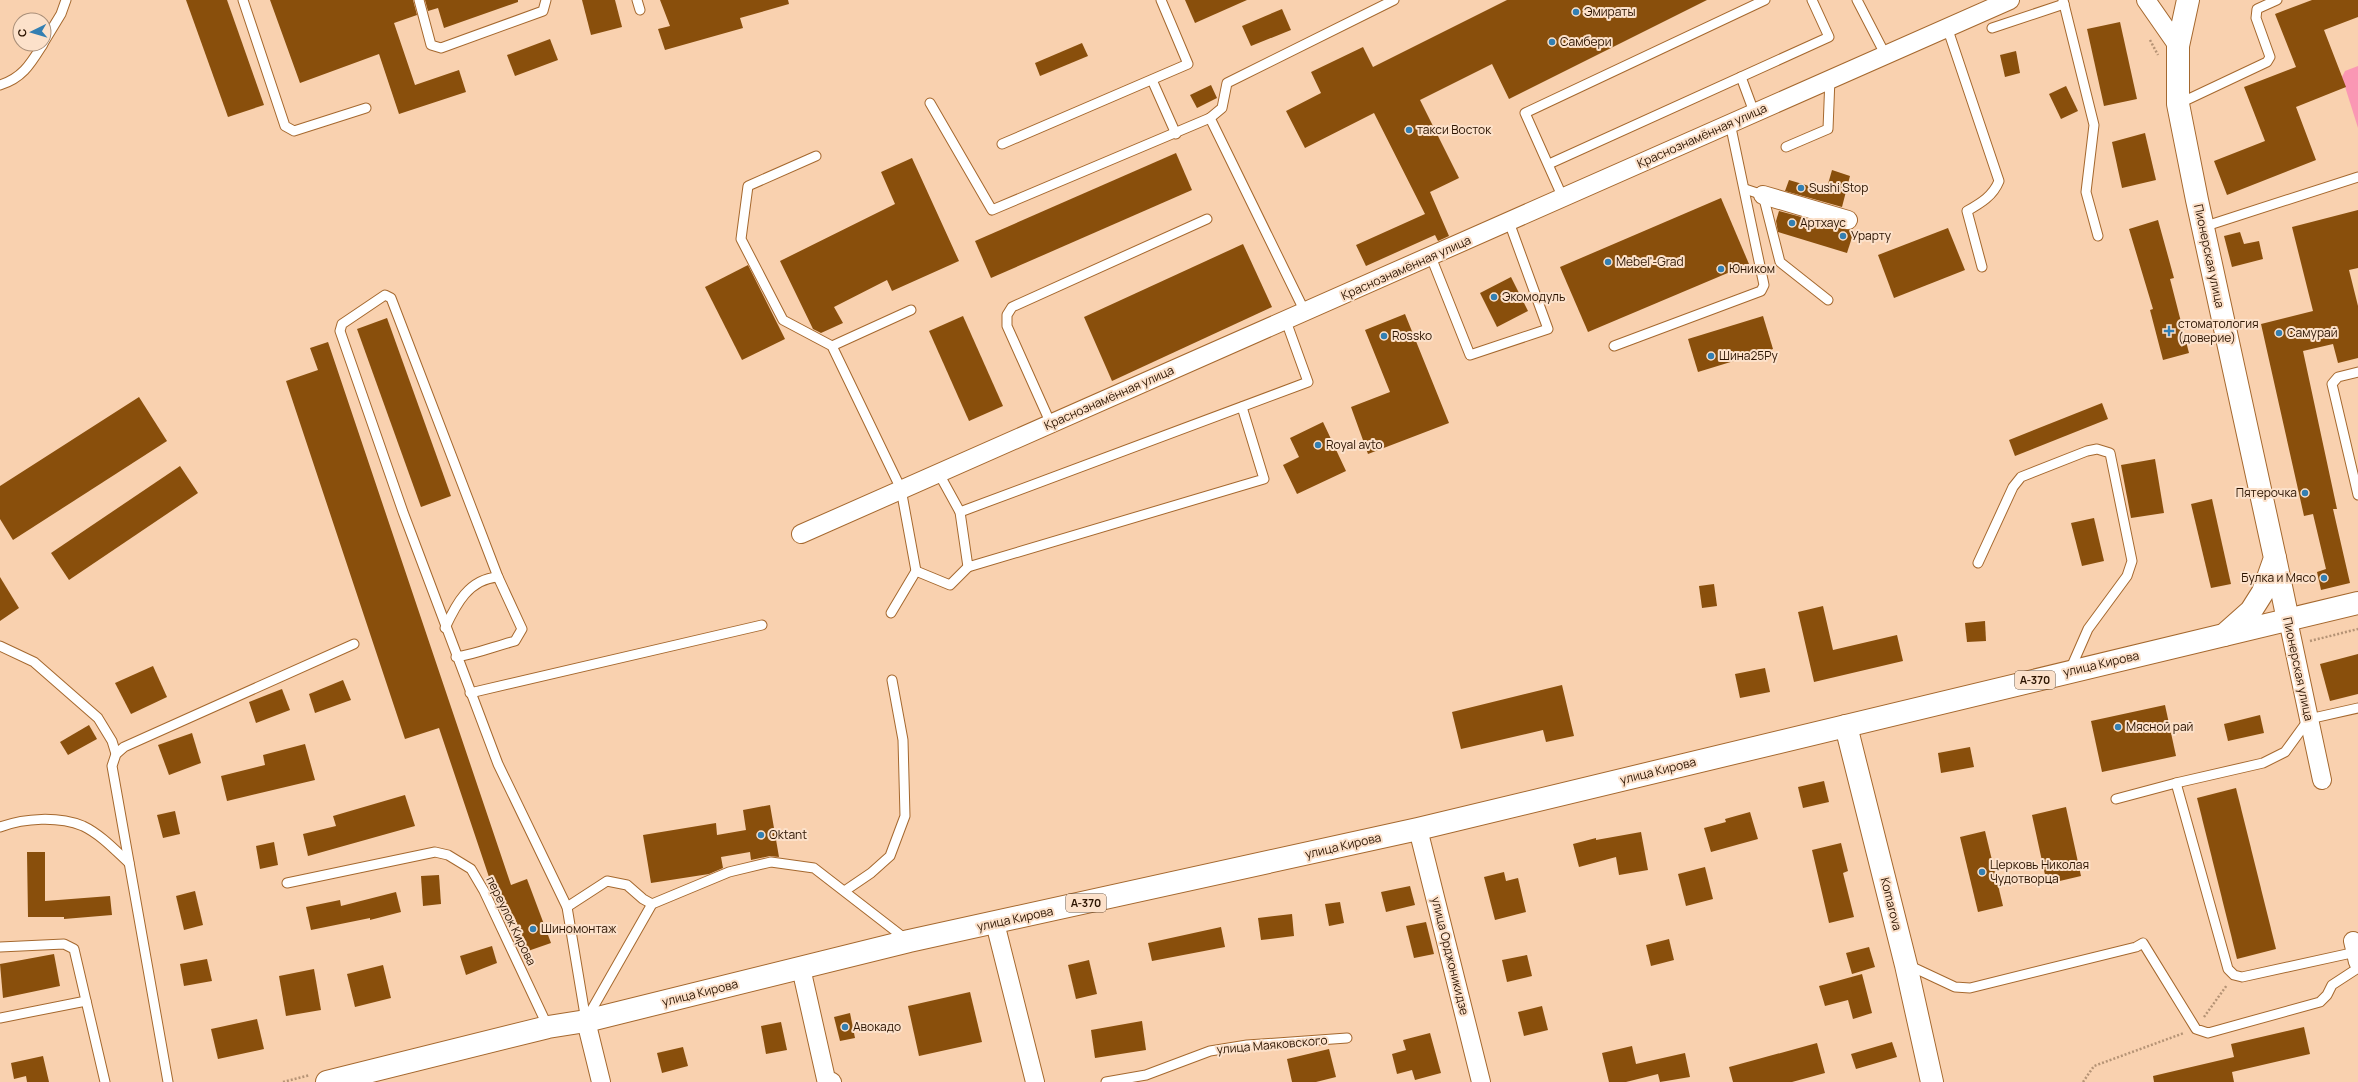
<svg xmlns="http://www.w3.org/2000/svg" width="2358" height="1082" viewBox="0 0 2358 1082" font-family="Manrope,sans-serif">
<rect width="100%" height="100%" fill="#f9d1af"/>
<path fill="#fa97b4" d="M 2358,66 L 2358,128 L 2342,77 L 2345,71 Z"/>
<g fill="#894f0c">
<path d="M 186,0 L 227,0 L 264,105 L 228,117 Z"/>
<path d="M 270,0 L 413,0 L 417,15 L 394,23 L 415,85 L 459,70 L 466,92 L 399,114 L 379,54 L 300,83 Z"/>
<path d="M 425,0 L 518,0 L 518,2 L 444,28 L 438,8 L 428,11 Z"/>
<path d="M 582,0 L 615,0 L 622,27 L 591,35 Z"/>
<path d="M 660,0 L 788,0 L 789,4 L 740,18 L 743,28 L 665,50 L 658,29 L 670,26 Z"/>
<path d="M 1185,0 L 1247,0 L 1195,23 Z"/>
<path d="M 1507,0 L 1707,0 L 1509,99 L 1492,64 L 1420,100 L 1459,178 L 1430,192 L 1449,236 L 1438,241 L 1435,235 L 1366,266 L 1356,245 L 1425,214 L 1374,113 L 1305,148 L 1286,111 L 1321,93 L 1311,72 L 1363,47 L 1373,67 Z"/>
<path d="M 2312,0 L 2358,0 L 2358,17 L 2324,30 L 2346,87 L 2296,107 L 2316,160 L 2227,195 L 2214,161 L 2265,141 L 2244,87 L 2296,67 L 2275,14 Z"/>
<path d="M 1282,9 L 1291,30 L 1251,46 L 1242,26 Z"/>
<path d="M 2120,22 L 2137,99 L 2104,106 L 2087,29 Z"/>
<path d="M 550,39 L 558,60 L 515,76 L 507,55 Z"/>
<path d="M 1082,43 L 1088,56 L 1040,76 L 1035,63 Z"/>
<path d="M 2016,51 L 2020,73 L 2005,77 L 2000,55 Z"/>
<path d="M 1211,85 L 1217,98 L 1197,108 L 1190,95 Z"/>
<path d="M 2066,86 L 2078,111 L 2061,119 L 2049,94 Z"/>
<path d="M 2145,133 L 2156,180 L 2122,188 L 2112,142 Z"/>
<path d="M 1176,153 L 1192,190 L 991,278 L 975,241 Z"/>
<path d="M 912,158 L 959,261 L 892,291 L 887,280 L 834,307 L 843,323 L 821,333 L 813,329 L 780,261 L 895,204 L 881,172 Z"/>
<path d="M 1832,170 L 1850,176 L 1842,207 L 1785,191 L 1789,180 L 1826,191 Z"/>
<path d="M 1721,198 L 1749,264 L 1588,332 L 1560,267 Z"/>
<path d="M 2358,210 L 2358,268 L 2349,270 L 2358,306 L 2358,358 L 2338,363 L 2333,344 L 2303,351 L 2337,509 L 2333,509 L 2350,583 L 2321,590 L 2317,572 L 2326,569 L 2313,514 L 2304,516 L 2261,324 L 2313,311 L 2292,227 Z"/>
<path d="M 1779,211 L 1854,231 L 1847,253 L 1778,232 L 1776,221 Z"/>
<path d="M 2158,220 L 2174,278 L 2170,279 L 2189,353 L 2163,360 L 2150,310 L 2153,309 L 2129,229 Z"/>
<path d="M 1948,228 L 1965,270 L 1894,298 L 1878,255 Z"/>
<path d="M 2240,232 L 2244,244 L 2259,241 L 2263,259 L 2232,267 L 2224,236 Z"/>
<path d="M 1243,244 L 1272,307 L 1112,381 L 1084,317 Z"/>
<path d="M 748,265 L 785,339 L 742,360 L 705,287 Z"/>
<path d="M 1511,277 L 1528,311 L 1497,327 L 1480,293 Z"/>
<path d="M 1405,314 L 1449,423 L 1368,454 L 1351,407 L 1390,392 L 1365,330 Z"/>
<path d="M 963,316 L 1003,406 L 969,421 L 929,331 Z"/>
<path d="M 1763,316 L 1773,349 L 1698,372 L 1688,339 Z"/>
<path d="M 387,318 L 451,496 L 421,507 L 357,329 Z"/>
<path d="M 328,342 L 511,885 L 527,879 L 551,943 L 528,951 L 514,916 L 509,918 L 496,885 L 492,886 L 439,728 L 405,739 L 286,381 L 318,370 L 310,348 Z"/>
<path d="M 139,397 L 167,441 L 13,540 L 0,519 L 0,486 Z"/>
<path d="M 2102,403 L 2108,419 L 2015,456 L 2009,440 Z"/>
<path d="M 1323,422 L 1346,471 L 1297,494 L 1283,465 L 1299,457 L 1290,438 Z"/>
<path d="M 2155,459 L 2164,513 L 2131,518 L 2121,465 Z"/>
<path d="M 180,466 L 198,493 L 69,580 L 51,553 Z"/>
<path d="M 2212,499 L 2231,584 L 2211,588 L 2191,504 Z"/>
<path d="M 2094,518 L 2104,561 L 2082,566 L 2071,523 Z"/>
<path d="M 0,577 L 19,608 L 0,621 Z"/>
<path d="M 1714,584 L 1717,606 L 1702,608 L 1699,586 Z"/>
<path d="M 1823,606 L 1833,650 L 1897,635 L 1903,661 L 1814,682 L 1798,612 Z"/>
<path d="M 1985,621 L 1986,641 L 1967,642 L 1965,623 Z"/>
<path d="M 2358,654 L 2358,694 L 2330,701 L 2320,664 Z"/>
<path d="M 153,666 L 167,697 L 131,714 L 115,683 Z"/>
<path d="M 1765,668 L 1770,692 L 1740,698 L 1735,674 Z"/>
<path d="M 343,680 L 351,700 L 315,713 L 309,694 Z"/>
<path d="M 1562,685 L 1574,736 L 1546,742 L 1543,730 L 1461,749 L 1452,712 Z"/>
<path d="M 282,689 L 290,710 L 256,723 L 249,702 Z"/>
<path d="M 2165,705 L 2176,756 L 2102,772 L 2091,721 Z"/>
<path d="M 2260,715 L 2264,733 L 2228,741 L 2224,724 Z"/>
<path d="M 89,725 L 97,739 L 68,755 L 60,742 Z"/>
<path d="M 192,733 L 201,763 L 169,775 L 158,745 Z"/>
<path d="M 305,744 L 315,780 L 227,801 L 221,776 L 265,765 L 263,755 Z"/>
<path d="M 1970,747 L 1974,767 L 1941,773 L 1938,753 Z"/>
<path d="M 1824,781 L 1829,802 L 1803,808 L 1798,787 Z"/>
<path d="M 2236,788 L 2276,949 L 2237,959 L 2197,798 Z"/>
<path d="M 405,795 L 415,826 L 308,856 L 303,834 L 336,826 L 333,816 Z"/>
<path d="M 770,805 L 779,857 L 770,856 L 751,860 L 750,852 L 721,857 L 723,868 L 709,874 L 651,883 L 643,835 L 716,823 L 717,835 L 746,830 L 743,810 Z"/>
<path d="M 2066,807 L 2081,876 L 2047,884 L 2032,815 Z"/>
<path d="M 175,811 L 180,834 L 163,838 L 157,815 Z"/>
<path d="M 1750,812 L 1758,839 L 1711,852 L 1704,828 L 1726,822 L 1725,819 Z"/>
<path d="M 1985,831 L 2003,906 L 1978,912 L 1960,837 Z"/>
<path d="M 1641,832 L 1648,870 L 1619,875 L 1616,857 L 1579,867 L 1573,844 L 1596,838 L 1596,840 Z"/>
<path d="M 274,842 L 278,865 L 260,869 L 256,846 Z"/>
<path d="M 1841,843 L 1848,871 L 1843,873 L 1854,917 L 1829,923 L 1812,850 Z"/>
<path d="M 27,852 L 45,852 L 45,901 L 110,896 L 112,915 L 64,919 L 64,917 L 28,917 Z"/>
<path d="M 1705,867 L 1713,899 L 1686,906 L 1678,874 Z"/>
<path d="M 1504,872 L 1506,881 L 1518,878 L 1526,912 L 1495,920 L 1484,877 Z"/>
<path d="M 439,875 L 441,904 L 423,906 L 421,876 Z"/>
<path d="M 1410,886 L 1415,905 L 1386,912 L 1381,892 Z"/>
<path d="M 195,891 L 203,925 L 184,930 L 176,896 Z"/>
<path d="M 396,892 L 401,912 L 370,920 L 370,918 L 311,930 L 306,907 L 340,900 L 341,906 Z"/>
<path d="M 1340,902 L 1344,923 L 1329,926 L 1325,904 Z"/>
<path d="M 1292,914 L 1294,936 L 1261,940 L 1258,918 Z"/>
<path d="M 1426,922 L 1434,954 L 1414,958 L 1406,926 Z"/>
<path d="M 1221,927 L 1225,947 L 1152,961 L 1148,943 Z"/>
<path d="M 1669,939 L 1674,960 L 1651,966 L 1646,945 Z"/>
<path d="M 492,946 L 497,963 L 466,975 L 460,956 Z"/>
<path d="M 1869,947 L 1875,967 L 1852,974 L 1846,953 Z"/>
<path d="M 54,954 L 60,986 L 3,998 L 0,964 Z"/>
<path d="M 1527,955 L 1532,976 L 1507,982 L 1502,960 Z"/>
<path d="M 207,959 L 212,981 L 184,986 L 180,964 Z"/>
<path d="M 1089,960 L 1097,994 L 1076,999 L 1068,965 Z"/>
<path d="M 383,965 L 391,998 L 355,1007 L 347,974 Z"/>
<path d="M 314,969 L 321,1010 L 286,1016 L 279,976 Z"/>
<path d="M 1862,974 L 1872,1013 L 1853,1019 L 1848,1000 L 1825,1006 L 1819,986 Z"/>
<path d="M 970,992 L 982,1042 L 919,1056 L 908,1006 Z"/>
<path d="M 1542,1006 L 1548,1030 L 1524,1036 L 1518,1012 Z"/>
<path d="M 850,1013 L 855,1038 L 840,1041 L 834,1017 Z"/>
<path d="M 257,1019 L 264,1049 L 218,1059 L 211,1029 Z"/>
<path d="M 1142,1021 L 1146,1050 L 1095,1058 L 1091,1030 Z"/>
<path d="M 781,1022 L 787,1050 L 766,1054 L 761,1026 Z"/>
<path d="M 2304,1027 L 2310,1054 L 2232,1072 L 2234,1082 L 2154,1082 L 2153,1076 L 2234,1057 L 2231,1044 Z"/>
<path d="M 1430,1033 L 1441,1073 L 1415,1080 L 1412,1070 L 1397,1074 L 1392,1054 L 1406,1050 L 1403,1040 Z"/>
<path d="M 1892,1042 L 1897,1057 L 1856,1069 L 1851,1054 Z"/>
<path d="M 1817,1043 L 1825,1073 L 1792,1082 L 1733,1082 L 1729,1067 Z"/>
<path d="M 1632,1046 L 1636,1064 L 1685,1053 L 1690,1077 L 1660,1082 L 1658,1074 L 1626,1082 L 1609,1082 L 1602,1053 Z"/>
<path d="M 683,1047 L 688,1066 L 662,1073 L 657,1053 Z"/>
<path d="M 1329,1049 L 1336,1077 L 1316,1082 L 1292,1082 L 1287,1059 Z"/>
<path d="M 43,1056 L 49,1082 L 27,1082 L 26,1076 L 14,1079 L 11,1063 Z"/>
</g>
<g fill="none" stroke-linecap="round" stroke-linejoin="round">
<g stroke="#a5682e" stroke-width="11">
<g id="service">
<path d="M 243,0 L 285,126 L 294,131 L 366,108"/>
<path d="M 419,0 L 431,45 L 441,48 L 543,11 L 546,0"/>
<path d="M 637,0 L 640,10"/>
<path d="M 1857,0 L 1885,54"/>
<path d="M 2063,0 L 2094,125 L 2086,192 L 2098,236"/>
<path d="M 1947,27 L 1999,181 C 1993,196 1981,203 1967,211 L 1982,267"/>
<path d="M 1992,28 L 2064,4"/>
<path d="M 44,42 L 61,14 L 66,0"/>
<path d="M 1741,77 L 1754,112"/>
<path d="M 1152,80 L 1176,134"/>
<path d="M 0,85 C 23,78 31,63 43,44"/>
<path d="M 930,103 L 992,210 L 1210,118"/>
<path d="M 2178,104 L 2267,62 L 2270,57 L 2256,18 L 2257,9 L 2277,0"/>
<path d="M 1002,144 L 1188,64 L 1161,0"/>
<path d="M 1786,147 L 1828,129 L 1830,78"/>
<path d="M 816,156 L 748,186 L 741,239 L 783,320 L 832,346 L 901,489 L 916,571"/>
<path d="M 1549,164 L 1829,37 L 1812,0"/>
<path d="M 1745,189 L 1763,195 L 1780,262 L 1828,300"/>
<path d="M 1563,198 L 1525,113 L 1765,0"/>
<path d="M 2203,227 L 2358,177"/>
<path d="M 1431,257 L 1470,355 L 1548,329 L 1509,222"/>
<path d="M 1305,312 L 1210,118 L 1222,108 L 1227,83 L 1394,0"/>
<path d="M 832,346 L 911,310"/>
<path d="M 1614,346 L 1761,291 L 1764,285 L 1730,123"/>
<path d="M 2358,372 L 2338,377 L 2332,384 L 2358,495"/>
<path d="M 1051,424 L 1007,326 L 1007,315 L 1012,307 L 1207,219"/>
<path d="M 938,472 L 960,512 L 968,567 L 1264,479 L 1242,407"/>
<path d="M 960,512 L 1308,382 L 1286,321"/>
<path d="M 1978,563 L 2013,487 L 2021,477 L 2087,451 L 2097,449 L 2110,453 L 2132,561 L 2127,576 L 2088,629 L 2070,670"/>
<path d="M 891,613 L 916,571 L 950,585 L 968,567"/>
<path d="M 445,628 C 456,604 469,579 498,577"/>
<path d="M 0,646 L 34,662 L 98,718 L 112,741 L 116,754"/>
<path d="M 456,657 C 477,654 495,646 515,641 L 522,629 L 498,577 L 391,298 L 385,295 L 342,324 L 340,331 L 403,512 L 498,764 L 567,907 L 586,1021"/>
<path d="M 470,693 L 762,625"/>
<path d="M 2176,783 L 2263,763 L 2285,752 L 2309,719 L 2358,708"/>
<path d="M 2116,799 L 2176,783 L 2228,969 L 2234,975 L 2242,977 L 2356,952"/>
<path d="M 0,827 C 25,818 58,816 83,826 C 100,834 115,850 129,863"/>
<path d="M 287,883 L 435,852 L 448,855 L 471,869 L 484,891 L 548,1027"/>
<path d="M 846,890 L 871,873 L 890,856 L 905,816 L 903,740 L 892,680"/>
<path d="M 567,907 L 607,881 L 627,885 L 643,899 L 652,904"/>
<path d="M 0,947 L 64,944 L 74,949 L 105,1082"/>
<path d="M 1908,965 L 1955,987 L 1970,988 L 2136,947 L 2143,943 L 2196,1029 L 2208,1033 L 2320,1002 L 2327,995 L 2332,985 L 2358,968"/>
<path d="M 0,1018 L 86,1001"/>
<path d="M 587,1018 L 652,904 L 729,872 L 771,862 L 814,868 L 907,940"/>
<path d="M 168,1082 L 112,766 L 116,754 L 124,747 L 354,644"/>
<path d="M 1106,1082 L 1146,1075 L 1210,1051 L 1247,1045 L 1347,1038"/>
</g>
</g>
<g stroke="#a5682e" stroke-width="20">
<g id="minor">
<path d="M 2146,0 L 2178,46"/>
<path d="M 1763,195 L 1848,220"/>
<path d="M 801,534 L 2010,0"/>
<path d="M 2288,620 L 2322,780"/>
<path d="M 1418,829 L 1481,1082"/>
<path d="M 995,923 L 1035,1082"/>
<path d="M 2353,941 L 2358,962"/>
<path d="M 801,968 L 826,1079 L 832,1082"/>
<path d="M 586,1021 L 601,1082"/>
</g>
</g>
<g stroke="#a5682e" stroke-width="24">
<g id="tertiary">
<path d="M 2275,558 L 2288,620"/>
<path d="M 2224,635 L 2358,603"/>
</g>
</g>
<g stroke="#a5682e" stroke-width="24">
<g id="trunk">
<path d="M 1846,726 L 1906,965 L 1932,1082"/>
<path d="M 327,1082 L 548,1027 L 586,1021 L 909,941 L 1418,829 L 2224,635 L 2251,611 L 2263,592 L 2275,558 L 2197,200 L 2178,104 L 2178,46 L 2188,0"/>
</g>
</g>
<g stroke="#b59375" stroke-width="2.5" stroke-dasharray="2 2" stroke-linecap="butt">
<path d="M 2150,40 L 2158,55"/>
<path d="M 2310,641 L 2358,629"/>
<path d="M 2204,1017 L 2227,985"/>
<path d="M 283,1082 L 310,1075"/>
<path d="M 2083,1082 L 2094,1066 L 2184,1033"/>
</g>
<use href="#service" stroke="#fff" stroke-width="9"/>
<use href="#minor" stroke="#fff" stroke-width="18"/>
<use href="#tertiary" stroke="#fff" stroke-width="22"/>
<use href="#trunk" stroke="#fff" stroke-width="22"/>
</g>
<g fill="#337fb2" stroke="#fce1ca" stroke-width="1.5">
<circle cx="1576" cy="12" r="4"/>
<circle cx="1552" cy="42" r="4"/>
<circle cx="1409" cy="130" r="4"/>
<circle cx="1801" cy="188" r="4"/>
<circle cx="1792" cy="223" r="4"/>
<circle cx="1843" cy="236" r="4"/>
<circle cx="1608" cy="262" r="4"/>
<circle cx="1721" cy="269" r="4"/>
<circle cx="1494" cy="297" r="4"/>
<path d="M2167 325h4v4h4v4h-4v4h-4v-4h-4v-4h4z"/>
<circle cx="2279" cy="333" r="4"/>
<circle cx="1384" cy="336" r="4"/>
<circle cx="1711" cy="356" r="4"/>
<circle cx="1318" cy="445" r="4"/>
<circle cx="2305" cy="493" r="4"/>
<circle cx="2324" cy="578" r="4"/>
<circle cx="2118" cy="727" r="4"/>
<circle cx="761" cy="835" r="4"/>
<circle cx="1982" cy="872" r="4"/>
<circle cx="533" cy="929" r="4"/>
<circle cx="845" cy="1027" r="4"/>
</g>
<g text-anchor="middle" stroke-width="4" stroke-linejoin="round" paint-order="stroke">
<g fill="#fce1ca" stroke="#6a523d" stroke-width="1">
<rect x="2015" y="671" width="40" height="18" rx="3"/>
<rect x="1066" y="894" width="40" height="18" rx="3"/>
</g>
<g font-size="11" font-weight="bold" fill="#2c1400">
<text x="2035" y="684">А-370</text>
<text x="1086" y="907">А-370</text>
</g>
<g font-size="12" fill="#2c1400" stroke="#fce1ca" text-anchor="start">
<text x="1584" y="16">Эмираты</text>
<text x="1560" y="46">Самбери</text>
<text x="1417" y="134">такси Восток</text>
<text x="1809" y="192">Sushi Stop</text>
<text x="1800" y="227">Артхаус</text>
<text x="1851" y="240">Урарту</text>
<text x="1616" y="266">Mebel'-Grad</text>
<text x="1729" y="273">Юником</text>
<text x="1502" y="301">Экомодуль</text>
<text x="2178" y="328">стоматология<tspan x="2178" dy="14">(доверие)</tspan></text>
<text x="2287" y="337">Самурай</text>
<text x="1392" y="340">Rossko</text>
<text x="1719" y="360">Шина25Ру</text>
<text x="1326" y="449">Royal avto</text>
<text x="2297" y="497" text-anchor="end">Пятерочка</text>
<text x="2316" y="582" text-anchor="end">Булка и Мясо</text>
<text x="2126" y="731">Мясной рай</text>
<text x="769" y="839">Oktant</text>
<text x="1990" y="869">Церковь Николая<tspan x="1990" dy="14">Чудотворца</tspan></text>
<text x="541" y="933">Шиномонтаж</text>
<text x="853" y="1031">Авокадо</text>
</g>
<g font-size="12" fill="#2c1400" stroke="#fce1ca">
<text transform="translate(1702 136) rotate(-24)" y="4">Краснознамённая улица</text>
<text transform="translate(2209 256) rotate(78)" y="4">Пионерская улица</text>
<text transform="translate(1406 268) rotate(-24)" y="4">Краснознамённая улица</text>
<text transform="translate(1109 398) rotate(-24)" y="4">Краснознамённая улица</text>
<text transform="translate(2101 664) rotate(-13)" y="4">улица Кирова</text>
<text transform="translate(2298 669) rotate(78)" y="4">Пионерская улица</text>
<text transform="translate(1658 771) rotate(-14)" y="4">улица Кирова</text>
<text transform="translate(1343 846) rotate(-13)" y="4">улица Кирова</text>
<text transform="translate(1891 904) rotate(76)" y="4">Komarova</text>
<text transform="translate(1015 919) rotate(-12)" y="4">улица Кирова</text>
<text transform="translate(511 921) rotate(64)" y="4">переулок Кирова</text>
<text transform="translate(1450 956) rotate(76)" y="4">улица Орджоникидзе</text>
<text transform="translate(700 993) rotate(-14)" y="4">улица Кирова</text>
<text transform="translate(1272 1045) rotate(-5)" y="4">улица Маяковского</text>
</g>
</g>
<g transform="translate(32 32) rotate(265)"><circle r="19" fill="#fce1ca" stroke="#a98f79"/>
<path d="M0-3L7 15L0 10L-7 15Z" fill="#337fb2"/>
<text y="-6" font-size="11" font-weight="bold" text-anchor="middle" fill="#2c1400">С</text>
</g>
</svg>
